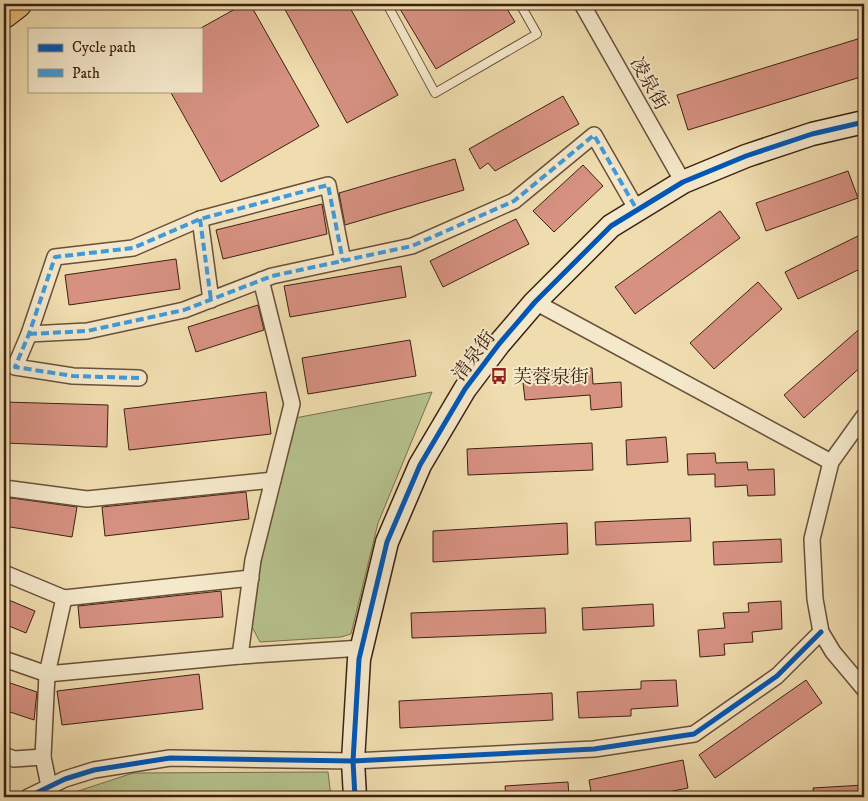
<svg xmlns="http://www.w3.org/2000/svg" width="868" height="801" viewBox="0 0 868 801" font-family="'IM FELL DW Pica','Noto Serif SC',serif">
<rect width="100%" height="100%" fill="#f0ddaf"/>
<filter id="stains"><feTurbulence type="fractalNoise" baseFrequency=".004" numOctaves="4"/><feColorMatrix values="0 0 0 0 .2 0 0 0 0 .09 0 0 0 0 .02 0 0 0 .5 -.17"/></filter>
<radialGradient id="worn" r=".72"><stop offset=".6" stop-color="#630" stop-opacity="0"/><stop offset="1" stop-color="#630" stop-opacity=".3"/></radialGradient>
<g fill="#b6c28d" stroke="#7a724f">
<path d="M 432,392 L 378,523 L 351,634 L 341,637 L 260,642 L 252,627 L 263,547 L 295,418 Z"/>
<path d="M 328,772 L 331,797 L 60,797 L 133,773 Z"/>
</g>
<g fill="#d69181" stroke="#3d2111">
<path d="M 244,4 L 250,4 L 319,126 L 221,182 L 170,91 L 201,91 L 201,28 Z"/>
<path d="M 282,4 L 348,4 L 398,95 L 347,123 Z"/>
<path d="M 397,4 L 504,4 L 515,22 L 436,69 Z"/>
<path d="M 864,37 L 864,76 L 688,130 L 677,95 Z"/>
<path d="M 563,96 L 579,124 L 495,171 L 488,163 L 480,169 L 469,149 Z"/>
<path d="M 455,159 L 464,190 L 345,225 L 339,193 Z"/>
<path d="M 583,165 L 603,186 L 554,232 L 533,211 Z"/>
<path d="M 848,171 L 858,198 L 766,231 L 756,203 Z"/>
<path d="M 322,204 L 327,234 L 223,259 L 216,230 Z"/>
<path d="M 720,211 L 740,238 L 635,314 L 615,287 Z"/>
<path d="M 516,219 L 529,244 L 443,287 L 430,261 Z"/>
<path d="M 864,233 L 864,267 L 798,299 L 785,272 Z"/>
<path d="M 176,259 L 180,289 L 69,305 L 65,275 Z"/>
<path d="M 401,266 L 406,297 L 290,317 L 284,286 Z"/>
<path d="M 758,282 L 782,309 L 714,369 L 690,343 Z"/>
<path d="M 258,305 L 264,330 L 196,352 L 188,327 Z"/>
<path d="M 864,325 L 864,364 L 804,418 L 784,395 Z"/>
<path d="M 410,340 L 416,376 L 308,394 L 302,358 Z"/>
<path d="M 592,368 L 593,384 L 621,382 L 622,407 L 591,410 L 590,395 L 525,400 L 523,383 L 530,382 L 529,372 Z"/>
<path d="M 266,392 L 271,434 L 129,450 L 124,409 Z"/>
<path d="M 4,402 L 108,405 L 107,447 L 4,443 Z"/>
<path d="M 666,437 L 668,462 L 627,465 L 626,440 Z"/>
<path d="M 592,443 L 593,470 L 468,475 L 467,449 Z"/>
<path d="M 715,453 L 716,463 L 747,462 L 748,470 L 774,469 L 775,495 L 748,496 L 747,485 L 715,487 L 715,474 L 688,475 L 687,454 Z"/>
<path d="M 246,492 L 249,519 L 105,536 L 102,507 Z"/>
<path d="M 4,497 L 77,507 L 72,537 L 4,526 Z"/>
<path d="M 690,518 L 691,541 L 596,545 L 595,522 Z"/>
<path d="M 567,523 L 568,554 L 433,562 L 433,531 Z"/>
<path d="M 781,539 L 782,562 L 714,565 L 713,542 Z"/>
<path d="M 221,591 L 223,617 L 80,628 L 78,606 Z"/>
<path d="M 4,598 L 35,611 L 26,633 L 4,624 Z"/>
<path d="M 781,601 L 782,629 L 752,632 L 753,642 L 724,644 L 725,655 L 700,657 L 698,630 L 725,628 L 723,613 L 749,612 L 748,603 Z"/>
<path d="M 653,604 L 654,626 L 583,630 L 582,608 Z"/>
<path d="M 545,608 L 546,633 L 412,638 L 411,613 Z"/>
<path d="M 199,674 L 203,709 L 62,725 L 57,691 Z"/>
<path d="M 676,680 L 678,706 L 631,709 L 631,716 L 579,718 L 577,692 L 641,689 L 641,681 Z"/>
<path d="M 806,680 L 822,703 L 715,778 L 699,755 Z"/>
<path d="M 4,681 L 37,692 L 34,720 L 4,710 Z"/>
<path d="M 552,693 L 553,720 L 400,728 L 399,701 Z"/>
<path d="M 683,760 L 688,788 L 643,797 L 592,797 L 589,780 Z"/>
<path d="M 568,782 L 569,797 L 506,797 L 505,786 Z"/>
<path d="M 864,785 L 864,797 L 814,797 L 813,788 Z"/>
</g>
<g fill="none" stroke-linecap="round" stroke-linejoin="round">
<g stroke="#6a5038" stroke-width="10">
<path id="lane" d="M 387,4 L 435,93 L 537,34 L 520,4"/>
</g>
<g stroke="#6a5038" stroke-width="18">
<g id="street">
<path d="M 582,4 L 683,182"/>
<path d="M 200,219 L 211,300"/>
<path d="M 535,302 L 831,462"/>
<path d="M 29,334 L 87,331 L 184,310 L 272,276 L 412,246 L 514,201 L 594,135 L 637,210"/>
<path d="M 139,378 L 73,376 L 15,367 L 29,334 L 55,257 L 133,248 L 200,219 L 328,185 L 343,261"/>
<path d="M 864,416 L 831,462 L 812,539 L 815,599 L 821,632 L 833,652 L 864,689"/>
<path d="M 4,488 L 87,499 L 273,480"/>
<path d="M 4,573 L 64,598 L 251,578"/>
<path d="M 240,656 L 253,560 L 292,404 L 261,280"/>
<path d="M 4,659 L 47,674 L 240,656 L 362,648"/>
<path d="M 4,755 L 14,759 L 43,757"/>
<path d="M 49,786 L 43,757 L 47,674 L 64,598"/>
<path d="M 28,797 L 65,779 L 94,770 L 170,758 L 353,761 L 594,749 L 694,734 L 777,676 L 821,632"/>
</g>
</g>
<g stroke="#3d2111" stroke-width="25">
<path id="secondary" d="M 355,797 L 353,761 L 359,659 L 387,542 L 420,465 L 465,389 L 499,344 L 535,302 L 611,226 L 683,182 L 746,156 L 812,134 L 864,122"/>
</g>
<g stroke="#3d2111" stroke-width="30">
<path id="highway" d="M 4,14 L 17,4"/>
</g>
<use href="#lane" stroke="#f5e9cb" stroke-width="8"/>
<use href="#street" stroke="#f5e9cb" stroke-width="15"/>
<use href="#secondary" stroke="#f5e9cb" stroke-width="22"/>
<use href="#highway" stroke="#e8be78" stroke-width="28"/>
<g stroke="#3f9bde" stroke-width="4" stroke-dasharray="8 4" stroke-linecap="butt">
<path d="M 200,219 L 211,300"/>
<path d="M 29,334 L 87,331 L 184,310 L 272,276 L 412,246 L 514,201 L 594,135 L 637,210"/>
<path d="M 139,378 L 73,376 L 15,367 L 29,334 L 55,257 L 133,248 L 200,219 L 328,185 L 343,261"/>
</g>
<g stroke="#f5e9cb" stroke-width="8">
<g id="cycleway">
<path d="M 28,797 L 65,779 L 94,770 L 170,758 L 353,761 L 594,749 L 694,734 L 777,676 L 821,632"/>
<path d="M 355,797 L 353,761 L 359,659 L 387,542 L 420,465 L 465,389 L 499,344 L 535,302 L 611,226 L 683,182 L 746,156 L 812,134 L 864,122"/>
</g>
</g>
<use href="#cycleway" stroke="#0057b8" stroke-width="5"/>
</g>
<defs>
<g id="bus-bare" transform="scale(1.35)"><path d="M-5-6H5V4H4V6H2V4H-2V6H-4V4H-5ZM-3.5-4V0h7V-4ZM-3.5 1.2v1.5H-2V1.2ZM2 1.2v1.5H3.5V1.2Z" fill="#8f2418" stroke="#f5e9cb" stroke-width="2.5" paint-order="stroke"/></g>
</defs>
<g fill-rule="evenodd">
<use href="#bus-bare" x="499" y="376"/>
</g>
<g text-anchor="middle" stroke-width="4" stroke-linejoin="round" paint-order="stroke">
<g font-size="19" fill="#3d2111" stroke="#f5e9cb">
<text transform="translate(650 83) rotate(61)" y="7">凌泉街</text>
<text transform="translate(473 355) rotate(-53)" y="7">清泉街</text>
</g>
<g font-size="19" fill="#3d2111" stroke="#f5e9cb" text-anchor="start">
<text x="513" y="383">芙蓉泉街</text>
</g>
</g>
<rect width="868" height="801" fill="none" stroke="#f0ddaf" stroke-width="20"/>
<rect x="5" y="5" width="858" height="791" fill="none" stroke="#3d2111" stroke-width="2.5"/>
<rect x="10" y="10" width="848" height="781" fill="none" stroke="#3d2111"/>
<rect x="28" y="28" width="175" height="65" fill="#f5e9cb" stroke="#ab9981"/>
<rect x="38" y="44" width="25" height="8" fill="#0057b8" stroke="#ab9981"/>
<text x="72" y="52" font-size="15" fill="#3d2111">Cycle path</text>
<rect x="38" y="69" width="25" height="8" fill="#3f9bde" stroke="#ab9981"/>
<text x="72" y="78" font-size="15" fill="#3d2111">Path</text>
<rect width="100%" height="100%" filter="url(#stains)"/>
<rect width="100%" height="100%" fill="url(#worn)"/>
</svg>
